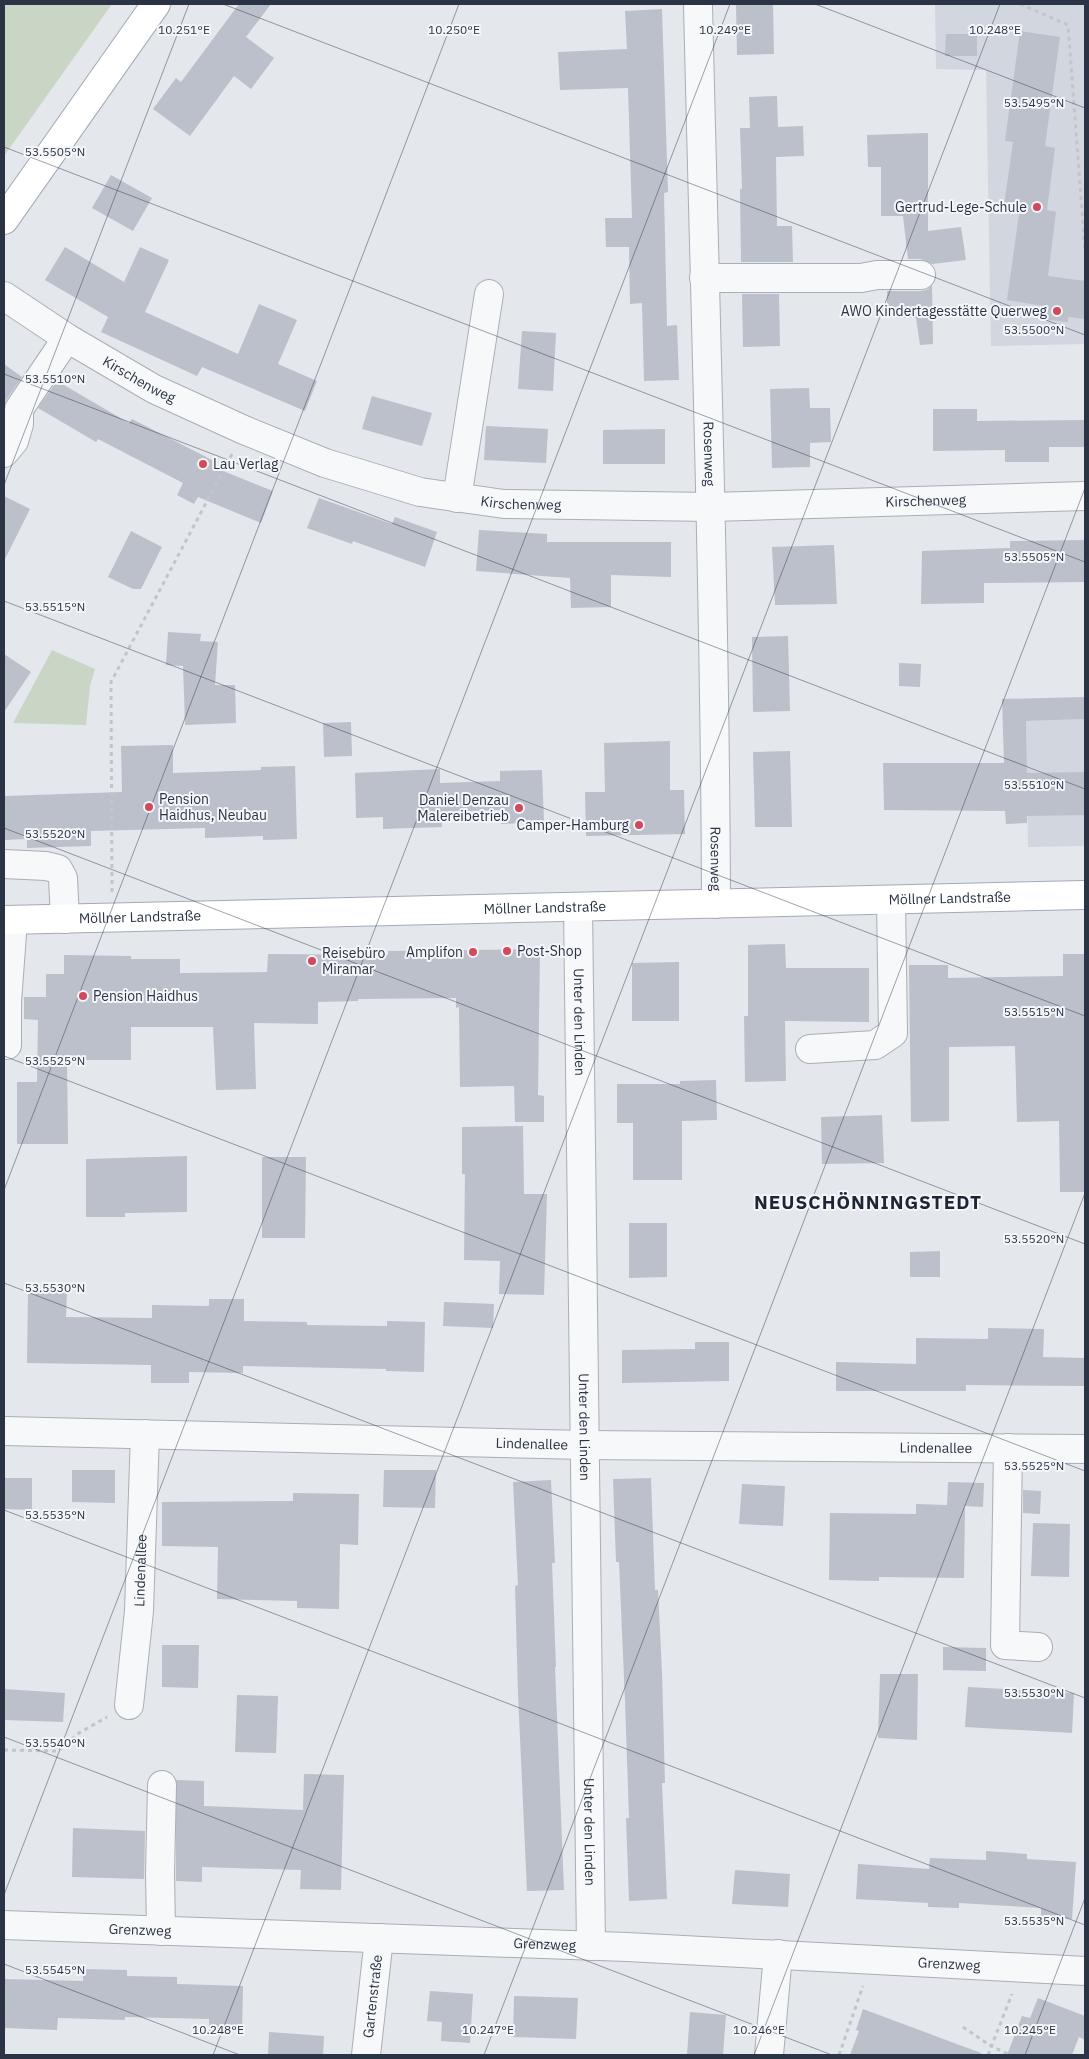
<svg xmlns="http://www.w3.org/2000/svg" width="1089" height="2059" viewBox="0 0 1089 2059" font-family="'IBM Plex Sans',sans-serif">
<rect width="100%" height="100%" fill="#e4e7ec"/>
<g fill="#d2d6de">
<path d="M 935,4 L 1085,4 L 1085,344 L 991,346 L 986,70 L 936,69 Z"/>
<path d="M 1085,719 L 1085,846 L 1028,847 L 1026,721 Z"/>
</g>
<g fill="#c9d6c5">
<path d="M 4,4 L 112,4 L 4,156 Z"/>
<path d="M 52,650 L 95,669 L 90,686 L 86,725 L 13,723 Z"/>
</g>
<g fill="#bbc0ca">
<path d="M 239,4 L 271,4 L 246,37 L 274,58 L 251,89 L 234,76 L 190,136 L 153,109 L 176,78 L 181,82 Z"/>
<path d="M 736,4 L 773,4 L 774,54 L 737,55 Z"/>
<path d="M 662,9 L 668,192 L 664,193 L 667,326 L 677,325 L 679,380 L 644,381 L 642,303 L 630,304 L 629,247 L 606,247 L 605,218 L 632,218 L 628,88 L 560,90 L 558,52 L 627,49 L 625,11 Z"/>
<path d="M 1020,31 L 1060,37 L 1045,146 L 1055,148 L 1047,210 L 1056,212 L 1048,276 L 1085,281 L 1085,319 L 1068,317 L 1068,322 L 1042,319 L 1044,306 L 1007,300 L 1020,207 L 1004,205 L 1013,142 L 1005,141 Z"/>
<path d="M 946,34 L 977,34 L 977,56 L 945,56 Z"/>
<path d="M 777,96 L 778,127 L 803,126 L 804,156 L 776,157 L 777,226 L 792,226 L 793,262 L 741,262 L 740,189 L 742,189 L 740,128 L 750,128 L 749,97 Z"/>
<path d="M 928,133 L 928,231 L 961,227 L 966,260 L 932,264 L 921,259 L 908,259 L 903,216 L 881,216 L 881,167 L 868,167 L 867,135 Z"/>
<path d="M 111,175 L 152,198 L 133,231 L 92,208 Z"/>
<path d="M 65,247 L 124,282 L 140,247 L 169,260 L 145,312 L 238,354 L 259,304 L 297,320 L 278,364 L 317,381 L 305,411 L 202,367 L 197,376 L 101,332 L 108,317 L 45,280 Z"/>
<path d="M 932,285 L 933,344 L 920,345 L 916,318 L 887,318 L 887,291 L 921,291 L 928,289 Z"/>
<path d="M 742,294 L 779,294 L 780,346 L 743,347 Z"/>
<path d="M 522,331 L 556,333 L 553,391 L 518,389 Z"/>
<path d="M 4,364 L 22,377 L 6,400 L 4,408 Z"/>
<path d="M 57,381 L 129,423 L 132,419 L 216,462 L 213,467 L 273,491 L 261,523 L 198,497 L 194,504 L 177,495 L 183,483 L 98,439 L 96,442 L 38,408 Z"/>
<path d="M 809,388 L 810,408 L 830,408 L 831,442 L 810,443 L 810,467 L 772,468 L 770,389 Z"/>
<path d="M 372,396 L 432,413 L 422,446 L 362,429 Z"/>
<path d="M 933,409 L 977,409 L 977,421 L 1085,420 L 1085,447 L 1049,447 L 1049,462 L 1005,462 L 1005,450 L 933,451 Z"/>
<path d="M 486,426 L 548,429 L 546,463 L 484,460 Z"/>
<path d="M 665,429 L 665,464 L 603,464 L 603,430 Z"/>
<path d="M 4,496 L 30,509 L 4,561 Z"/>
<path d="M 319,498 L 392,524 L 395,517 L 437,532 L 425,567 L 353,541 L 352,544 L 307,528 Z"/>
<path d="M 479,530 L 547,534 L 547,542 L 671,542 L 671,577 L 611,575 L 611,607 L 571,608 L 570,578 L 476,571 Z"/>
<path d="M 131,531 L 162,547 L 141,589 L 133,589 L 108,577 Z"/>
<path d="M 1085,540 L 1085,582 L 984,583 L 984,603 L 921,604 L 922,551 L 1010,548 L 1010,541 Z"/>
<path d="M 834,545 L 837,604 L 775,605 L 772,547 Z"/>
<path d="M 168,632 L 201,634 L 200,641 L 218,642 L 215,685 L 235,685 L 236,723 L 185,725 L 183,666 L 166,665 Z"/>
<path d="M 788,636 L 790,711 L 753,712 L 752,637 Z"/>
<path d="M 4,654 L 31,672 L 4,712 Z"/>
<path d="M 899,663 L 921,664 L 920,687 L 899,686 Z"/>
<path d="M 1085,697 L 1085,719 L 1026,721 L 1027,773 L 1085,772 L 1085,815 L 1027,816 L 1027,823 L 1006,824 L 1005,811 L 884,810 L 883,763 L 1004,763 L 1002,699 Z"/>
<path d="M 351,722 L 352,756 L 324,757 L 323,723 Z"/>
<path d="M 670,741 L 670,790 L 684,790 L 685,834 L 586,836 L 585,792 L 605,792 L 604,743 Z"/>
<path d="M 173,745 L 173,773 L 261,770 L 261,767 L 295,766 L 297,839 L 263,840 L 263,836 L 205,838 L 205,828 L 91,831 L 91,846 L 27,848 L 27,839 L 4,840 L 4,796 L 122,792 L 121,746 Z"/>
<path d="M 790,751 L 792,827 L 755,827 L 753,752 Z"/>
<path d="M 440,769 L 440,783 L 500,781 L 500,771 L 542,770 L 544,822 L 501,824 L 500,810 L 441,812 L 442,827 L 383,829 L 383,817 L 356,818 L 355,773 Z"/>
<path d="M 785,944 L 786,968 L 869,968 L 869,1022 L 785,1021 L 786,1081 L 745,1082 L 744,1016 L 748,1016 L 748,945 Z"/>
<path d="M 540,949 L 538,1095 L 544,1096 L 544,1122 L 515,1122 L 514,1086 L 460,1087 L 459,1007 L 456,1008 L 456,998 L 358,999 L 358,1001 L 318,1002 L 318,1024 L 254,1023 L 256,1089 L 216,1090 L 213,1027 L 131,1027 L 131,1060 L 67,1060 L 68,1144 L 17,1144 L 17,1082 L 37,1082 L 38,1020 L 24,1019 L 24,997 L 46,997 L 46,974 L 64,974 L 64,955 L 131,956 L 131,959 L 180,959 L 180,973 L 267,972 L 268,954 L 388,955 L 388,951 Z"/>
<path d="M 1063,954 L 1085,954 L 1085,1192 L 1060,1192 L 1059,1121 L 1017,1122 L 1015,1046 L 949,1047 L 949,1121 L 911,1122 L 909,965 L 948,965 L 948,978 L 1063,976 Z"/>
<path d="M 679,962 L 679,1021 L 632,1021 L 632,963 Z"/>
<path d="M 716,1080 L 717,1120 L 682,1121 L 682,1180 L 633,1180 L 633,1123 L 617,1123 L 617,1084 L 680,1084 L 680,1081 Z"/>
<path d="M 882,1115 L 884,1163 L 822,1164 L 821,1117 Z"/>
<path d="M 523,1126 L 524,1194 L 547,1194 L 544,1295 L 499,1294 L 500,1261 L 464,1260 L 465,1174 L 462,1174 L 462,1127 Z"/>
<path d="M 187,1156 L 187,1212 L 125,1213 L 125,1217 L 86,1217 L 86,1159 Z"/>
<path d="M 262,1157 L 306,1157 L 305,1238 L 262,1238 Z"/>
<path d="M 629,1223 L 667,1223 L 667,1277 L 629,1278 Z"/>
<path d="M 940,1251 L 940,1277 L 910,1277 L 910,1252 Z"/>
<path d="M 28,1291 L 67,1292 L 66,1317 L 152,1318 L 152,1305 L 209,1306 L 209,1299 L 244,1299 L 244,1321 L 307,1322 L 307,1325 L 387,1326 L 387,1321 L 425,1322 L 424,1372 L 386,1371 L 386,1369 L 243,1366 L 243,1373 L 189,1372 L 189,1383 L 151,1383 L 151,1365 L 27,1363 Z"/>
<path d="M 444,1302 L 494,1304 L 493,1328 L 443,1326 Z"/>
<path d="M 988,1328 L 1044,1329 L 1043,1357 L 1085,1358 L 1085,1386 L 966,1385 L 966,1391 L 836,1391 L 836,1362 L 916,1364 L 916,1338 L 988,1339 Z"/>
<path d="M 695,1342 L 729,1342 L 729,1381 L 622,1383 L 622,1350 L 695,1349 Z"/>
<path d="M 72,1470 L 115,1470 L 115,1503 L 72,1502 Z"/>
<path d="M 384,1470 L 436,1470 L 435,1508 L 383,1507 Z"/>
<path d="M 4,1478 L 32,1478 L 32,1510 L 4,1509 Z"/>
<path d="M 651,1478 L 655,1590 L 658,1590 L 662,1672 L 665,1783 L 662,1783 L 667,1899 L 629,1901 L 626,1818 L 629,1818 L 625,1701 L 619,1562 L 616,1562 L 613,1479 Z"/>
<path d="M 551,1480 L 555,1563 L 552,1563 L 556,1667 L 555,1667 L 564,1890 L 527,1891 L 518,1694 L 515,1586 L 518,1585 L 513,1482 Z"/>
<path d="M 948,1482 L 984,1483 L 983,1507 L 965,1506 L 964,1578 L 879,1577 L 879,1581 L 829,1580 L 830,1513 L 916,1514 L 916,1504 L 947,1505 Z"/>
<path d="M 742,1484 L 785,1486 L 783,1526 L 739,1524 Z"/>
<path d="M 1023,1490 L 1041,1491 L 1040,1514 L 1023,1513 Z"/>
<path d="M 293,1493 L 359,1494 L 358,1545 L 340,1544 L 339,1609 L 297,1608 L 297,1601 L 217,1599 L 218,1547 L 162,1546 L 162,1502 L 293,1501 Z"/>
<path d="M 1033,1523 L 1070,1524 L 1069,1577 L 1031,1576 Z"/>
<path d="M 162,1645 L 199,1645 L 198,1688 L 162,1687 Z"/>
<path d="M 943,1647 L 986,1648 L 986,1671 L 943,1670 Z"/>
<path d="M 880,1674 L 918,1674 L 917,1740 L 878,1738 Z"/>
<path d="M 968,1687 L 1074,1693 L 1072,1733 L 965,1727 Z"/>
<path d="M 4,1689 L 65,1693 L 63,1722 L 4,1720 Z"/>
<path d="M 237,1695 L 278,1696 L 276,1753 L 235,1752 Z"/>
<path d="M 304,1774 L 344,1775 L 341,1890 L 300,1889 L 301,1870 L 202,1867 L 202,1882 L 176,1881 L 176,1780 L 204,1781 L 204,1806 L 303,1810 Z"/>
<path d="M 73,1828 L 145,1831 L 144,1879 L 72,1877 Z"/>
<path d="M 986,1851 L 1027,1854 L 1027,1859 L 1076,1862 L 1072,1919 L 1041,1916 L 1041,1908 L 959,1903 L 959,1908 L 928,1907 L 928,1903 L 856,1899 L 858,1864 L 929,1869 L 930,1858 L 986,1860 Z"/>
<path d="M 735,1870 L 790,1874 L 788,1907 L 732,1904 Z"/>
<path d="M 83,1969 L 127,1970 L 127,1976 L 177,1977 L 177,1984 L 243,1986 L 242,2032 L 209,2031 L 209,2019 L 125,2017 L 125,2020 L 58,2018 L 57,2030 L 4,2028 L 4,1979 L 83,1981 Z"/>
<path d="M 430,1991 L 473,1994 L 470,2043 L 441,2041 L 442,2022 L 427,2021 Z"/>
<path d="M 514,1996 L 578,1998 L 576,2039 L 513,2037 Z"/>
<path d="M 1038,1998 L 1085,2016 L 1085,2040 L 1079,2037 L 1072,2055 L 1007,2055 L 1022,2016 L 1030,2018 Z"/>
<path d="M 863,2009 L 981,2053 L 980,2055 L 850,2055 L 859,2031 L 856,2030 Z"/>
<path d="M 690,2012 L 726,2015 L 723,2055 L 687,2055 Z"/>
<path d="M 269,2032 L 324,2036 L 323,2055 L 268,2055 Z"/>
</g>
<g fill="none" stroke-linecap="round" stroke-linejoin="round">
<g stroke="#a9aeb7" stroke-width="30">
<g id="minor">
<path id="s1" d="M 698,4 C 705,304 715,604 716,904"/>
<path d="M 704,278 L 861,278 L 877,275 L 921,275"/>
<path id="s2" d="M 4,296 L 67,338 L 154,389 L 244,430 L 325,463 L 420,492 L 504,504 L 711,507 L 1085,496"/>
<path d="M 4,453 L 14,441 L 19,424 L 19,409 L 67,338"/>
<path d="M 457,498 L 489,294"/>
<path d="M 4,864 L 46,866 L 58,869 L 63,878 L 65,919"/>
<path id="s3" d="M 578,907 L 591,1946"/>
<path d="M 7,1045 L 7,1002 L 13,920"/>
<path d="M 810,1049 L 875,1045 L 893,1033 L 891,900"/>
<path id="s4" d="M 4,1431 L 584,1445 L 1085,1449"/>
<path d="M 1008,1448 L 1005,1645 L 1038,1647"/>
<path id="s5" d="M 129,1705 L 139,1611 L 145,1434"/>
<path id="s6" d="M 4,1925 L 627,1947 L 1085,1971"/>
<path d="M 161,1931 L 160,1873 L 162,1785"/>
<path id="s7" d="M 366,2055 L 379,1938"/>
<path d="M 769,2055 L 778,1954"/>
</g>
</g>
<g stroke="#a3abb8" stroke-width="30">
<g id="major">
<path d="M 4,220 L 156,4"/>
<path id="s8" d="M 4,920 L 1085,895"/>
</g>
</g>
<g stroke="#c2c5cb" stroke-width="3" stroke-dasharray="4 4" stroke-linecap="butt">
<path d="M 1020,4 L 1068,25 L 1085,251"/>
<path d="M 112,892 L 111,682 L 232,454"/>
<path d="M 4,1750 L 58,1751 L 79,1733 L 107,1717"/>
<path d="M 963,2027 L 991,2046 L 1008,2054"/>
<path d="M 839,2055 L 863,1986"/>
<path d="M 988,2055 L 1012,1994"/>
</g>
<use href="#minor" stroke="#f7f8fa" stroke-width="28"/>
<use href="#major" stroke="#fff" stroke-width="28"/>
</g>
<path fill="none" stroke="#2b3445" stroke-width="1" stroke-opacity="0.45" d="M 223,4 L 1085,335M 815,4 L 1085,108M 4,147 L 1085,562M 4,374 L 1085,789M 4,485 L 189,4M 4,601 L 1085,1016M 4,828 L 1085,1244M 4,1056 L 1085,1471M 4,1190 L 459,4M 4,1283 L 1085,1698M 4,1510 L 1085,1925M 4,1737 L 832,2055M 4,1895 L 730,4M 4,1964 L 240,2055M 213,2055 L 1000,4M 484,2055 L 1085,488M 754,2055 L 1085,1193M 1025,2055 L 1085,1898"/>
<g fill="#d1495b" stroke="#f4f6f9" stroke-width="2">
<circle cx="1037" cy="207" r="5"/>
<circle cx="1057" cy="311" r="5"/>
<circle cx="203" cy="464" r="5"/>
<circle cx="149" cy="807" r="5"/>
<circle cx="519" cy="808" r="5"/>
<circle cx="639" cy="825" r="5"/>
<circle cx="507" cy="951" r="5"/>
<circle cx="473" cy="952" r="5"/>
<circle cx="312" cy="961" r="5"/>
<circle cx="83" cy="996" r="5"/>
</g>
<g text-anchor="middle" stroke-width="4" stroke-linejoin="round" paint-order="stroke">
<g font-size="14" fill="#2b3445" stroke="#f4f6f9" text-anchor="end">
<text x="1027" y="212">Gertrud-Lege-Schule</text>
<text x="1047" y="316">AWO Kindertagesstätte Querweg</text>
<text x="213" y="469" text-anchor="start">Lau Verlag</text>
<text x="159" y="804" text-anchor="start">Pension<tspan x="159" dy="16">Haidhus, Neubau</tspan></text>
<text x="509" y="805">Daniel Denzau<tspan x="509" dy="16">Malereibetrieb</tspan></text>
<text x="629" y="830">Camper-Hamburg</text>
<text x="517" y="956" text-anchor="start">Post-Shop</text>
<text x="463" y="957">Amplifon</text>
<text x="322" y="958" text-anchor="start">Reisebüro<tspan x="322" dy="16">Miramar</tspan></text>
<text x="93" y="1001" text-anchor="start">Pension Haidhus</text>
</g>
<g font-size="14" fill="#2b3445" stroke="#f4f6f9">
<text dy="5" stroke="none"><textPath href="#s2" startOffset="159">Kirschenweg</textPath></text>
<text dy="5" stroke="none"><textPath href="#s1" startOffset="450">Rosenweg</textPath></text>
<text dy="5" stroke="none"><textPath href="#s2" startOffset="969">Kirschenweg</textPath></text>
<text dy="5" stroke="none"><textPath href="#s2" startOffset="564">Kirschenweg</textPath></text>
<text dy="5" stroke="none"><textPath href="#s1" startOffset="855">Rosenweg</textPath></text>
<text dy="5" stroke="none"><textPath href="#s8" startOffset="946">Möllner Landstraße</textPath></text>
<text dy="5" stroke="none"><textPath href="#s8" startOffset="541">Möllner Landstraße</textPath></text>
<text dy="5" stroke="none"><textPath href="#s8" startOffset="136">Möllner Landstraße</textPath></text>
<text dy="5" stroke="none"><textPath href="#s3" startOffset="115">Unter den Linden</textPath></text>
<text dy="5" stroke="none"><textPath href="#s3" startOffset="520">Unter den Linden</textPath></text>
<text dy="5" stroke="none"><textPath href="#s4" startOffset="528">Lindenallee</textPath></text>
<text dy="5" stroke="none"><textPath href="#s4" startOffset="932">Lindenallee</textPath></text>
<text dy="5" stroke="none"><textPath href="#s5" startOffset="135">Lindenallee</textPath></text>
<text dy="5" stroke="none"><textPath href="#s3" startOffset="925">Unter den Linden</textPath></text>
<text dy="5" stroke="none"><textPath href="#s6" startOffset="136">Grenzweg</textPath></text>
<text dy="5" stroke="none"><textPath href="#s6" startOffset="541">Grenzweg</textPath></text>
<text dy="5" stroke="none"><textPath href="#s6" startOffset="946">Grenzweg</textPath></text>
<text dy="5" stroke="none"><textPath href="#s7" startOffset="59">Gartenstraße</textPath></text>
</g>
<g font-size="19" font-weight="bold" letter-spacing="1" fill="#1d2536" stroke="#f4f6f9">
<text x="868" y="1209">NEUSCHÖNNINGSTEDT</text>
</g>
</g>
<g font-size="12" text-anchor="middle" fill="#2b3445" stroke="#f4f6f9" stroke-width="4" stroke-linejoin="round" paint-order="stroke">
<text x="184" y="34">10.251°E</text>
<text x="454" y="34">10.250°E</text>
<text x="725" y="34">10.249°E</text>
<text x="995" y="34">10.248°E</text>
<text x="1034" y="107">53.5495°N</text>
<text x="55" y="156">53.5505°N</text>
<text x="1034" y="334">53.5500°N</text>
<text x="55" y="383">53.5510°N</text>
<text x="1034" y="561">53.5505°N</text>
<text x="55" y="611">53.5515°N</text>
<text x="1034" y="789">53.5510°N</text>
<text x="55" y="838">53.5520°N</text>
<text x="1034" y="1016">53.5515°N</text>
<text x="55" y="1065">53.5525°N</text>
<text x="1034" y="1243">53.5520°N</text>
<text x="55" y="1292">53.5530°N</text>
<text x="1034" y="1470">53.5525°N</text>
<text x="55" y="1519">53.5535°N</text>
<text x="1034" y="1697">53.5530°N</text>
<text x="55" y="1747">53.5540°N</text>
<text x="1034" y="1925">53.5535°N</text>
<text x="55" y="1974">53.5545°N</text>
<text x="218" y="2034">10.248°E</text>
<text x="488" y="2034">10.247°E</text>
<text x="759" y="2034">10.246°E</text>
<text x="1030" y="2034">10.245°E</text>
</g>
<rect width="1089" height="2059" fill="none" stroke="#2b3445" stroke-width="10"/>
</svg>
